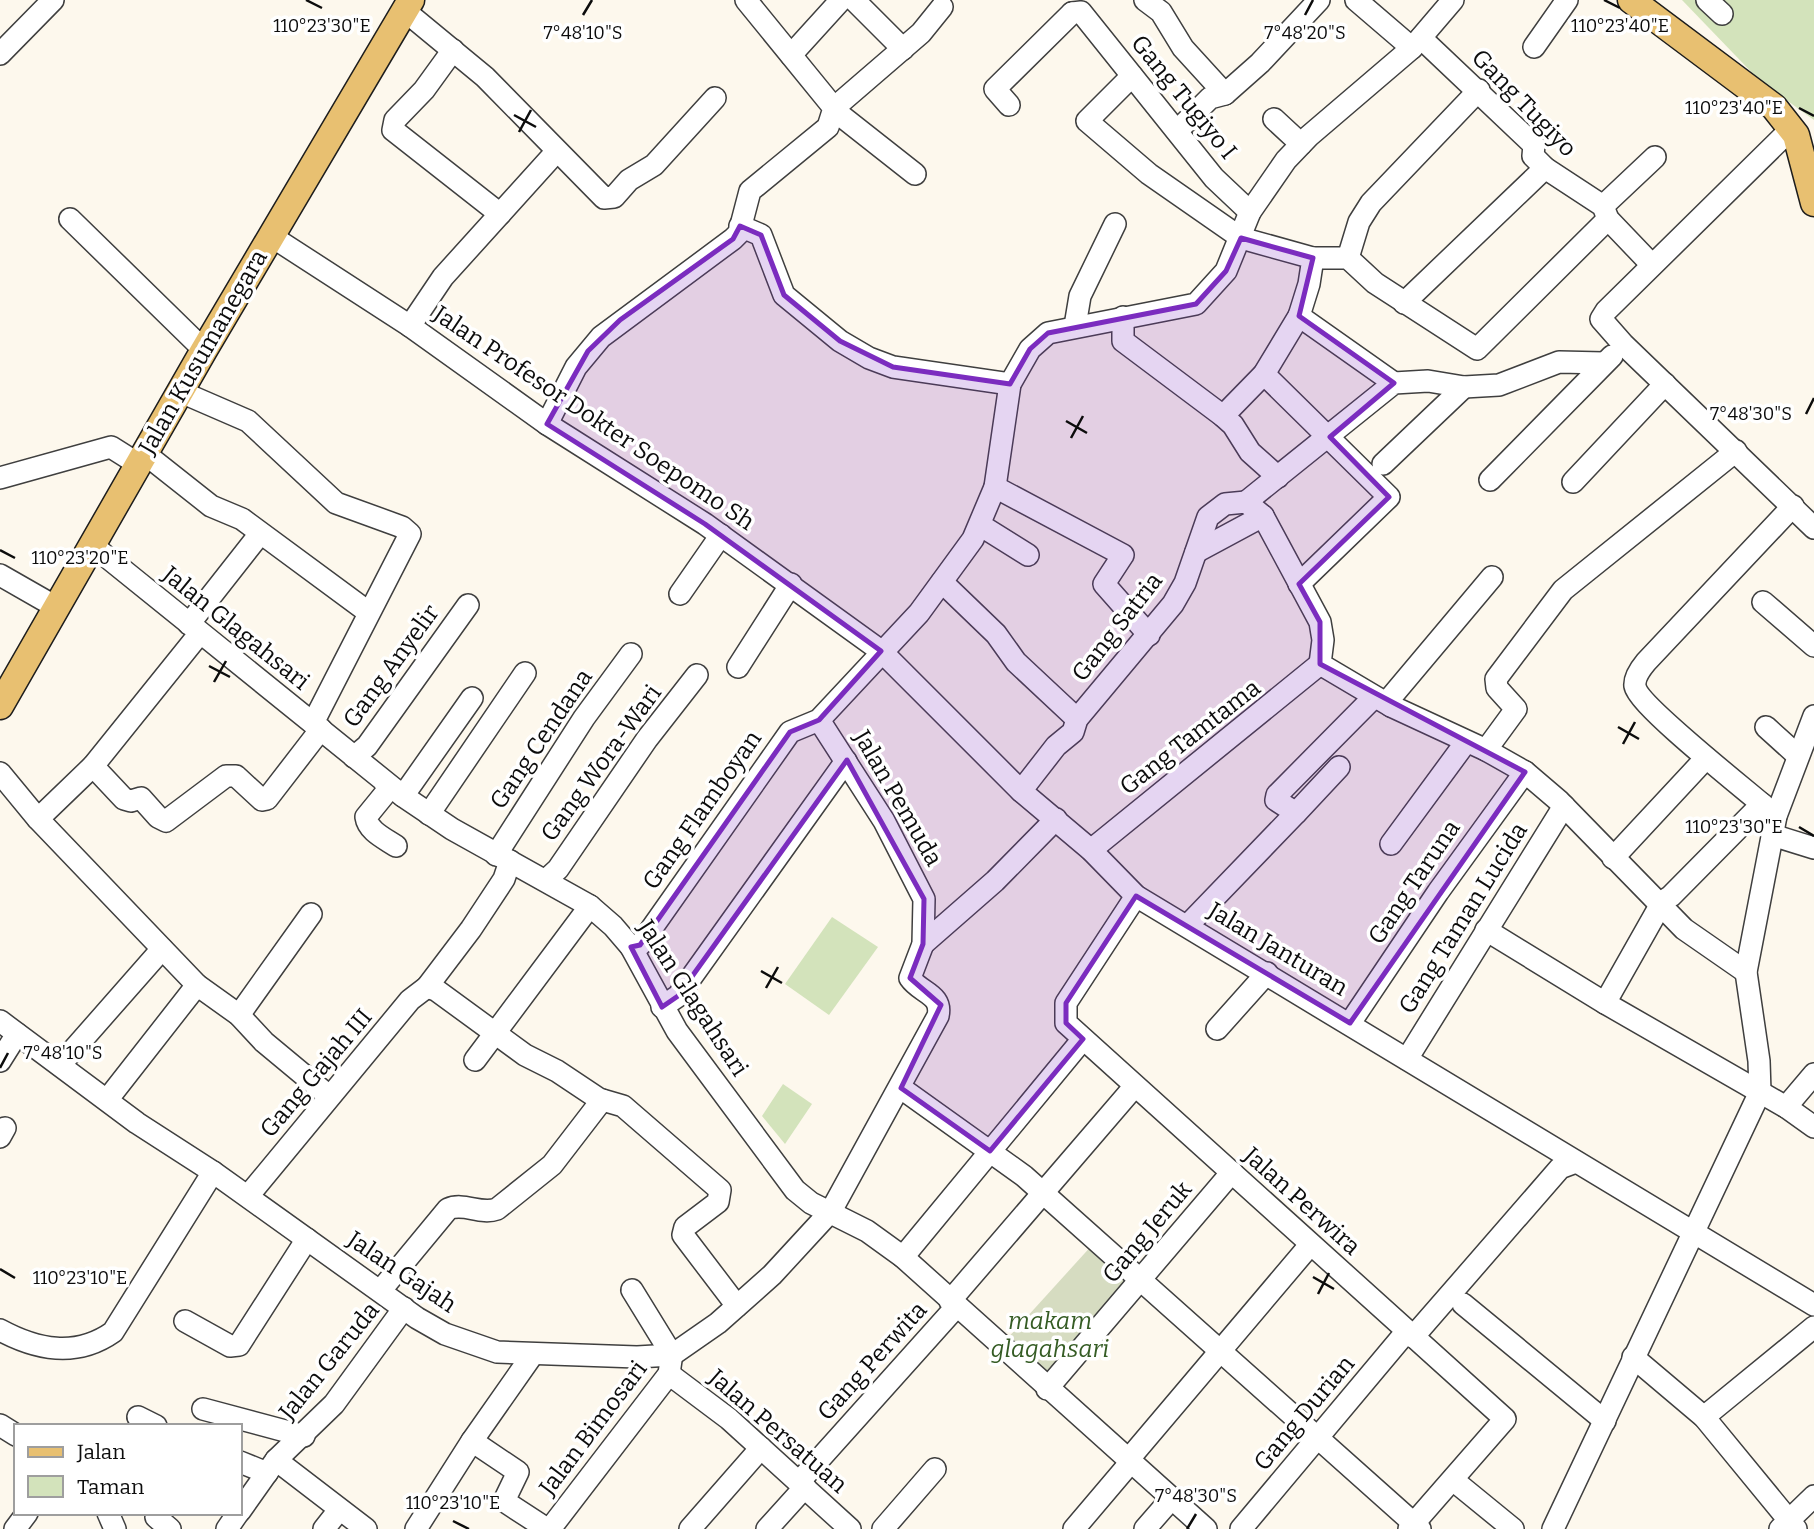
<svg xmlns="http://www.w3.org/2000/svg" width="1814" height="1529" viewBox="0 0 1814 1529" font-family="Bitter,serif">
<rect width="100%" height="100%" fill="#fdf8ed"/>
<g fill="#d3e3bb">
<path d="M 1682,0 L 1814,0 L 1814,120 L 1760,81 Z"/>
<path d="M 832,917 L 878,947 L 829,1015 L 785,984 Z"/>
<path d="M 783,1084 L 812,1104 L 785,1144 L 762,1116 Z"/>
</g>
<path fill="#d6dcc1" d="M 1094,1243 L 1135,1280 L 1055,1376 L 1039,1371 L 1005,1341 Z"/>
<g fill="none" stroke-linecap="round" stroke-linejoin="round">
<g stroke="#3f3f3f" stroke-width="24">
<g id="minor">
<path d="M 854,0 L 903,49"/>
<path d="M 1145,0 L 1161,12 L 1183,48 L 1225,94"/>
<path d="M 1356,0 L 1412,48"/>
<path d="M 1707,0 L 1722,14"/>
<path d="M 405,11 L 485,77 L 604,198 L 614,197 L 629,180 L 654,165 L 715,98"/>
<path d="M 1072,13 L 1081,12 L 1214,178 L 1250,212"/>
<path d="M 1421,38 L 1534,145 L 1533,156 L 1545,168 L 1603,206 L 1608,219 L 1652,265"/>
<path d="M 1534,47 L 1567,0"/>
<path d="M 453,50 L 424,90 L 395,120 L 393,130 L 500,214"/>
<path d="M 0,54 L 53,0"/>
<path d="M 791,55 L 841,0"/>
<path d="M 1132,76 L 1087,121 L 1149,174 L 1241,238 L 1313,258 L 1309,284 L 1299,316 L 1394,383"/>
<path d="M 1009,105 L 995,89 L 1072,13"/>
<path d="M 834,108 L 921,33 L 942,7"/>
<path d="M 835,111 L 915,174"/>
<path d="M 1274,119 L 1301,144"/>
<path d="M 1791,129 L 1606,311 L 1601,319 L 1623,344 L 1814,528"/>
<path d="M 1177,131 L 1210,98 L 1225,94 L 1260,63 L 1319,0"/>
<path d="M 1603,206 L 1655,157"/>
<path d="M 70,219 L 204,350"/>
<path d="M 740,226 L 761,235 L 784,295 L 840,341 L 869,358 L 893,367 L 1010,384"/>
<path d="M 271,236 L 410,326 L 547,424 L 705,524 L 881,651 L 1021,791 L 1091,850 L 1136,896 L 1814,1305"/>
<path d="M 1313,258 L 1348,258 L 1375,283 L 1477,349 L 1608,219"/>
<path d="M 1348,258 L 1359,222 L 1371,203 L 1479,90"/>
<path d="M 1404,303 L 1545,168"/>
<path d="M 1123,317 L 1123,341 L 1223,416 L 1233,425 L 1250,452 L 1278,477"/>
<path d="M 410,326 L 443,277 L 556,152"/>
<path d="M 1075,326 L 1080,296 L 1115,224"/>
<path d="M 1264,374 L 1389,497 L 1299,584"/>
<path d="M 181,392 L 248,421 L 336,503 L 402,527 L 410,534 L 313,723"/>
<path d="M 1223,416 L 1264,374 L 1299,316"/>
<path d="M 547,424 L 576,367 L 601,337 L 733,239 L 739,233 L 750,191 L 828,127 L 834,108 L 746,0"/>
<path d="M 144,453 L 211,506 L 242,519 L 368,612"/>
<path d="M 1383,464 L 1464,387"/>
<path d="M 0,478 L 111,447 L 138,464"/>
<path d="M 1490,480 L 1612,356"/>
<path d="M 1573,482 L 1665,384"/>
<path d="M 995,487 L 1123,555 L 1104,584 L 1149,635"/>
<path d="M 1246,502 L 1394,383 L 1428,381 L 1464,387 L 1499,385 L 1559,362 L 1604,363"/>
<path d="M 980,525 L 1028,555"/>
<path d="M 92,545 L 403,796 L 452,829 L 590,906 L 613,926 L 631,947 L 677,1031 L 795,1190 L 811,1203 L 867,1231 L 903,1257 L 1206,1529"/>
<path d="M 1196,552 L 1263,516"/>
<path d="M 0,575 L 56,607"/>
<path d="M 942,582 L 996,634 L 1016,662 L 1077,719"/>
<path d="M 680,594 L 721,535"/>
<path d="M 1763,602 L 1814,646"/>
<path d="M 189,624 L 259,535"/>
<path d="M 738,667 L 791,584"/>
<path d="M 1391,706 L 1392,696 L 1492,577"/>
<path d="M 1766,727 L 1798,756"/>
<path d="M 1486,750 L 1516,709 L 1497,688 L 1496,679 L 1563,590 L 1736,451"/>
<path d="M 354,757 L 367,746 L 468,605"/>
<path d="M 93,766 L 124,799 L 131,801 L 141,798 L 158,817 L 166,821 L 226,776 L 236,776 L 262,800 L 267,799 L 321,729"/>
<path d="M 0,773 L 38,819 L 197,985 L 239,1015 L 264,1042 L 329,1096"/>
<path d="M 385,783 L 388,790 L 366,817 C 368,831 384,838 396,846"/>
<path d="M 1021,791 L 1056,746 L 1073,732 L 1077,719 L 1173,604 L 1185,583 L 1208,517 L 1225,504 L 1246,502 L 1263,516 L 1320,622 L 1323,640 L 1320,664 L 1391,706 L 1486,750 L 1525,772 L 1559,801 L 1684,929 L 1746,972"/>
<path d="M 403,796 L 472,698"/>
<path d="M 1296,813 L 1339,767"/>
<path d="M 429,814 L 525,673"/>
<path d="M 1776,816 C 1754,796 1638,706 1635,686 C 1634,678 1641,668 1646,662 L 1793,506"/>
<path d="M 38,819 L 93,766 L 200,633"/>
<path d="M 1772,835 L 1814,848"/>
<path d="M 1391,844 L 1466,742"/>
<path d="M 1091,850 L 1320,664"/>
<path d="M 496,855 L 584,718 L 631,654"/>
<path d="M 1613,858 L 1706,758"/>
<path d="M 546,880 L 558,869 L 647,739 L 697,675"/>
<path d="M 1136,896 L 1066,1003 L 1066,1023 L 1505,1419 L 1409,1529"/>
<path d="M 1660,903 L 1671,896 L 1762,804"/>
<path d="M 1188,925 L 1296,813 L 1276,800 L 1277,795 L 1374,697"/>
<path d="M 1486,930 L 1605,1003 L 1786,1107 L 1814,1127"/>
<path d="M 923,944 L 995,881 L 1056,819"/>
<path d="M 631,947 L 640,945 L 790,732 L 819,720 L 919,613 L 973,539 L 995,487 L 1010,384 L 1030,349 L 1048,333 L 1196,304 L 1226,271 L 1250,212 L 1286,160 L 1309,136 L 1412,48 L 1453,0"/>
<path d="M 427,987 L 436,990 L 525,1055 L 557,1071 L 599,1099 L 623,1106 L 720,1190 L 718,1202 L 685,1227 L 683,1235 L 737,1306"/>
<path d="M 1605,1003 L 1661,904"/>
<path d="M 662,1007 L 678,996 L 846,761"/>
<path d="M 239,1015 L 311,914"/>
<path d="M 0,1021 L 137,1123 L 213,1172 L 417,1318 L 445,1334 L 497,1352 L 637,1357 L 672,1355 L 718,1323 L 772,1275 L 831,1211 L 938,1016 C 943,994 920,993 910,978 L 923,944 L 924,899 L 884,821 L 819,720"/>
<path d="M 1350,1023 L 1438,892 L 1525,772"/>
<path d="M 1217,1029 L 1267,973"/>
<path d="M 1407,1059 L 1564,806"/>
<path d="M 475,1060 L 590,906"/>
<path d="M 0,1061 L 17,1034"/>
<path d="M 60,1065 L 162,949"/>
<path d="M 901,1088 L 1024,1176 L 1420,1529"/>
<path d="M 107,1100 L 197,985"/>
<path d="M 1786,1107 L 1814,1074"/>
<path d="M 0,1137 L 5,1128"/>
<path d="M 248,1196 L 410,1000 L 427,987 L 471,929 L 504,879 L 510,861"/>
<path d="M 903,1257 L 1083,1039"/>
<path d="M 381,1290 L 448,1209 C 464,1202 480,1215 497,1209 L 552,1165 L 602,1100"/>
<path d="M 632,1290 L 672,1355"/>
<path d="M 950,1301 L 1134,1087"/>
<path d="M 1463,1304 L 1605,1421"/>
<path d="M 185,1321 L 230,1346 L 239,1345 L 307,1239"/>
<path d="M 0,1330 C 37,1350 76,1358 113,1332 L 213,1172"/>
<path d="M 1413,1337 L 1560,1168 L 1576,1162"/>
<path d="M 533,1354 L 472,1441 L 518,1472 L 504,1501 L 547,1529"/>
<path d="M 1633,1357 L 1704,1417 L 1796,1529"/>
<path d="M 669,1374 L 729,1419 L 850,1529"/>
<path d="M 1047,1389 L 1232,1172"/>
<path d="M 203,1409 L 304,1436"/>
<path d="M 138,1417 L 156,1426"/>
<path d="M 1704,1417 L 1814,1327"/>
<path d="M 0,1425 L 16,1435"/>
<path d="M 276,1460 L 366,1529"/>
<path d="M 1128,1460 L 1310,1245"/>
<path d="M 240,1462 L 267,1473"/>
<path d="M 1453,1480 L 1513,1529"/>
<path d="M 799,1482 L 956,1307"/>
<path d="M 240,1511 L 276,1460 L 334,1404 L 404,1308"/>
<path d="M 108,1513 L 115,1529"/>
<path d="M 156,1517 L 170,1529"/>
<path d="M 15,1529 L 27,1513"/>
<path d="M 227,1529 L 238,1513"/>
<path d="M 324,1529 L 339,1510"/>
<path d="M 416,1529 L 472,1441"/>
<path d="M 550,1529 L 669,1374 L 671,1360"/>
<path d="M 690,1529 L 761,1448"/>
<path d="M 767,1529 L 805,1487"/>
<path d="M 883,1529 L 935,1469"/>
<path d="M 1074,1529 L 1130,1463"/>
<path d="M 1145,1529 L 1172,1498"/>
<path d="M 1241,1529 L 1407,1331"/>
<path d="M 1553,1529 L 1760,1092 L 1759,1061 L 1746,972 L 1776,816 L 1814,716"/>
<path d="M 1780,1529 L 1814,1496"/>
</g>
</g>
<g stroke="#1d1d1d" stroke-width="29">
<g id="major">
<path d="M 1631,0 L 1774,107 L 1796,135 L 1814,203"/>
<path d="M 0,706 L 204,350 L 411,0"/>
</g>
</g>
<use href="#minor" stroke="#fff" stroke-width="21"/>
<use href="#major" stroke="#e8c071" stroke-width="26"/>
</g>
<path fill="#7b2cbf" fill-opacity="0.2" stroke="#7b2cbf" stroke-width="5" stroke-linejoin="round" d="M 740,226 L 761,235 L 784,295 L 840,341 L 893,367 L 1010,384 L 1030,349 L 1048,333 L 1196,304 L 1226,271 L 1241,238 L 1313,258 L 1299,316 L 1394,383 L 1330,437 L 1389,497 L 1299,584 L 1320,622 L 1320,664 L 1525,772 L 1350,1023 L 1136,896 L 1066,1003 L 1066,1023 L 1083,1039 L 990,1151 L 901,1088 L 941,1005 L 910,978 L 923,944 L 924,899 L 847,760 L 678,996 L 662,1007 L 631,947 L 640,945 L 790,732 L 819,720 L 881,651 L 705,524 L 547,424 L 588,351 L 620,320 L 733,239 Z"/>
<path fill="none" stroke="#0c0c0c" stroke-width="2.5" d="M 306,0 L 322,8M 1604,0 L 1620,8M 583,15 L 592,0M 1305,15 L 1313,0M 1799,108 L 1814,116M 514,115 L 536,127M 519,132 L 531,110M 1806,414 L 1814,398M 1066,421 L 1087,433M 1071,438 L 1083,416M 0,550 L 15,558M 209,666 L 230,677M 214,682 L 226,661M 1618,727 L 1639,739M 1623,744 L 1635,722M 1799,827 L 1814,836M 761,971 L 782,983M 766,988 L 778,967M 0,1068 L 8,1053M 0,1269 L 15,1278M 1313,1277 L 1334,1289M 1318,1294 L 1329,1273M 453,1521 L 469,1529M 1187,1529 L 1196,1514"/>
<g text-anchor="middle" stroke-width="7" stroke-linejoin="round" paint-order="stroke">
<g font-size="24" fill="#0c0c0c" stroke="#fff">
<text transform="translate(1184 97) rotate(51)" y="8">Gang Tugiyo I</text>
<text transform="translate(1524 103) rotate(46)" y="8">Gang Tugiyo</text>
<text transform="translate(203 352) rotate(-60)" y="8">Jalan Kusumanegara</text>
<text transform="translate(594 418) rotate(34)" y="8">Jalan Profesor Dokter Soepomo Sh</text>
<text transform="translate(1117 627) rotate(-52)" y="8">Gang Satria</text>
<text transform="translate(236 628) rotate(39)" y="8">Jalan Glagahsari</text>
<text transform="translate(391 666) rotate(-54)" y="8">Gang Anyelir</text>
<text transform="translate(1190 737) rotate(-38)" y="8">Gang Tamtama</text>
<text transform="translate(541 739) rotate(-56)" y="8">Gang Cendana</text>
<text transform="translate(601 763) rotate(-54)" y="8">Gang Wora-Wari</text>
<text transform="translate(898 798) rotate(60)" y="8">Jalan Pemuda</text>
<text transform="translate(702 810) rotate(-55)" y="8">Gang Flamboyan</text>
<text transform="translate(1414 882) rotate(-56)" y="8">Gang Taruna</text>
<text transform="translate(1463 918) rotate(-58)" y="8">Gang Taman Lucida</text>
<text transform="translate(1278 949) rotate(31)" y="8">Jalan Janturan</text>
<text transform="translate(693 998) rotate(57)" y="8">Jalan Glagahsari</text>
<text transform="translate(316 1073) rotate(-50)" y="8">Gang Gajah III</text>
<text transform="translate(1302 1201) rotate(42)" y="8">Jalan Perwira</text>
<text transform="translate(1147 1232) rotate(-50)" y="8">Gang Jeruk</text>
<text transform="translate(402 1272) rotate(34)" y="8">Jalan Gajah</text>
<text transform="translate(329 1361) rotate(-51)" y="8">Jalan Garuda</text>
<text transform="translate(872 1361) rotate(-48)" y="8">Gang Perwita</text>
<text transform="translate(1304 1413) rotate(-50)" y="8">Gang Durian</text>
<text transform="translate(593 1428) rotate(-53)" y="8">Jalan Bimosari</text>
<text transform="translate(778 1431) rotate(41)" y="8">Jalan Persatuan</text>
</g>
<g font-size="24" font-style="italic" fill="#355c24" stroke="#fff">
<text x="1050" y="1329">makam<tspan x="1050" dy="28">glagahsari</tspan></text>
</g>
</g>
<g font-size="18" text-anchor="middle" fill="#0c0c0c" stroke="#fff" stroke-width="7" stroke-linejoin="round" paint-order="stroke">
<text x="322" y="32">110°23'30"E</text>
<text x="1620" y="32">110°23'40"E</text>
<text x="583" y="39">7°48'10"S</text>
<text x="1305" y="39">7°48'20"S</text>
<text x="1734" y="114">110°23'40"E</text>
<text x="1751" y="420">7°48'30"S</text>
<text x="80" y="564">110°23'20"E</text>
<text x="1734" y="833">110°23'30"E</text>
<text x="63" y="1059">7°48'10"S</text>
<text x="80" y="1284">110°23'10"E</text>
<text x="1196" y="1502">7°48'30"S</text>
<text x="453" y="1509">110°23'10"E</text>
</g>
<rect x="14" y="1424" width="228" height="91" fill="#ffffff" stroke="#9e9e9e" stroke-width="2"/>
<rect x="28" y="1447" width="35" height="10" fill="#e8c071" stroke="#9e9e9e" stroke-width="2"/>
<text x="77" y="1459" font-size="21" fill="#0c0c0c">Jalan</text>
<rect x="28" y="1476" width="35" height="21" fill="#d3e3bb" stroke="#9e9e9e" stroke-width="2"/>
<text x="77" y="1494" font-size="21" fill="#0c0c0c">Taman</text>
</svg>
